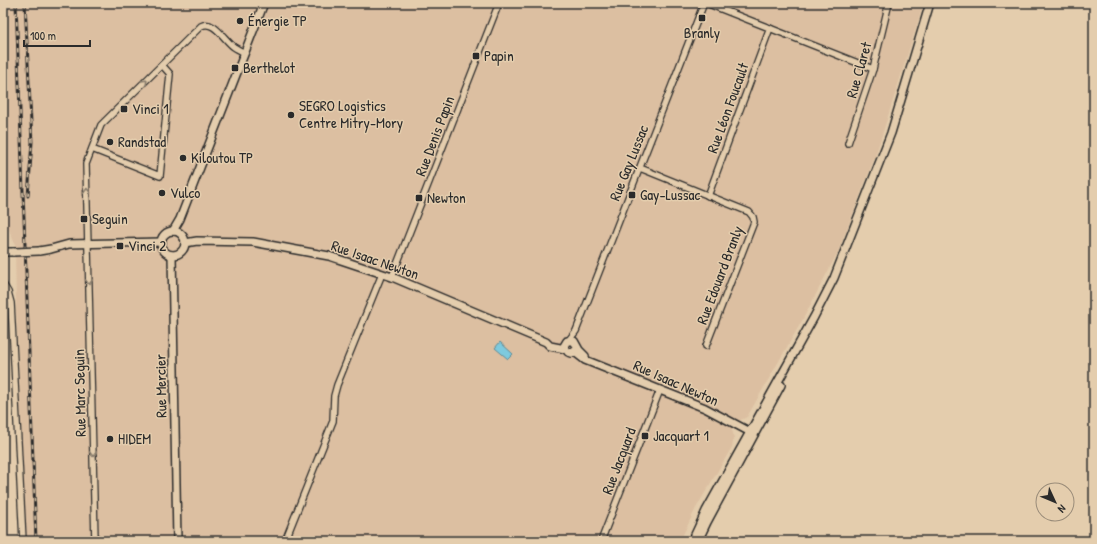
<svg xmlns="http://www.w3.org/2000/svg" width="1097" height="544" viewBox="0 0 1097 544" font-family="'Patrick Hand',sans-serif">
<rect width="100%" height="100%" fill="#e4cdad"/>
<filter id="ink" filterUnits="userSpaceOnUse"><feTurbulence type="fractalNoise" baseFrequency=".025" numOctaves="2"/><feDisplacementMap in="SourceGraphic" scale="8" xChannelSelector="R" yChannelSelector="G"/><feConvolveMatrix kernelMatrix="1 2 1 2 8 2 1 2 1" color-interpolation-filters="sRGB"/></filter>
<g filter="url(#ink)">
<path fill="#dcbfa1" d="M 3,3 L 924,3 L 875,157 L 838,252 L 803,319 L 747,417 L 738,421 L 732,430 L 734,437 L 732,447 L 696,508 L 680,541 L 26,541 L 16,309 L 15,244 L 7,225 L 6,145 L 3,137 Z"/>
<path fill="#7ecade" stroke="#5d8a96" d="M 500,342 L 513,354 L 508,359 L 495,348 Z"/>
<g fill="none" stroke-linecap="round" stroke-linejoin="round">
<g stroke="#2b2b2b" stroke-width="8">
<g id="street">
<path d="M 706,3 L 873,69"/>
<path d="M 848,143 L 873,69 L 889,3"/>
<path d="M 92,149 L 160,176 L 170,74 L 162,65"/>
<path d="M 640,168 L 749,212 L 753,217 L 754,222 L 706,346"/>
<path d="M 708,196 L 770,28"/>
<path d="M 392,277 L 499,3"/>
<path d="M 3,284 L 8,292 L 11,303 L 23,541"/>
<path d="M 569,340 L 576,331 L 704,3"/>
<path d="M 95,541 L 86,164 L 101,125 L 201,26 C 214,19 224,40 234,47 C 237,49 241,51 245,53"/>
<path d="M 285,541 L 333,421 L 334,396 L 337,385 L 382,274"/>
<path d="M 601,541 L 660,390"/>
</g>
</g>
<g stroke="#2b2b2b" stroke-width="10">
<g id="secondary">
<path d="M 173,231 L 180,219 L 264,3"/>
<circle cx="173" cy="243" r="12"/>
<path d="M 185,243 L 197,241 L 253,242 L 329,256 L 392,277 L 546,342 L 550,346 L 565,349"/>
<path d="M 39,251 L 51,249 L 69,244 L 162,242"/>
<path d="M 3,252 L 14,252"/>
<path d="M 172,255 L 177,541"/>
<path d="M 577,347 L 576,350 L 572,353 L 568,352 L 564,346 L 567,341 L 574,341 L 579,350 L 585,356"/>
<path d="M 572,353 L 576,353 L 585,360 L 705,408 L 754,434"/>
<path d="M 692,541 L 706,511 L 814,317 L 834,278 L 891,133 L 930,3"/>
<path d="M 698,541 L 707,522 L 781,385"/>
</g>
</g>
<use href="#street" stroke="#e4cdad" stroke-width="5.5"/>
<use href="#secondary" stroke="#e4cdad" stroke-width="7"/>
<g stroke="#2b2b2b" stroke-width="3">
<g id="rail">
<path d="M 16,3 L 36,541"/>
<path d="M 25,3 L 32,142 L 28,196"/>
</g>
</g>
<use href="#rail" stroke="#e4cdad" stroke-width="1.5" stroke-dasharray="4.5" stroke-linecap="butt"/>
<g stroke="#2b2b2b" stroke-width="10" stroke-linecap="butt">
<path id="secondary-bridge" d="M 14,252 L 39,251"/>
</g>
<use href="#secondary-bridge" stroke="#e4cdad" stroke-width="7"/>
</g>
<defs><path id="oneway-chevron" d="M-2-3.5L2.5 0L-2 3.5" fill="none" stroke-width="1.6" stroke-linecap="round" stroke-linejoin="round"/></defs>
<g stroke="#887c6c">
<use href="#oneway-chevron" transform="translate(145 82) rotate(-44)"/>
<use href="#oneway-chevron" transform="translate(87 191) rotate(-92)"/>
<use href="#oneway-chevron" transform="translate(89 282) rotate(89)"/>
<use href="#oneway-chevron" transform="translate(93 454) rotate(89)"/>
</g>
</g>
<g fill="#2b2b2b" stroke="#e4cdad" stroke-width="1.5">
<rect x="698" y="14" width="8" height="8" rx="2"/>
<circle cx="240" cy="21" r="4"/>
<rect x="472" y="52" width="8" height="8" rx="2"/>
<rect x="231" y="64" width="8" height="8" rx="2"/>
<rect x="120" y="105" width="8" height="8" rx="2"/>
<circle cx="291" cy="115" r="4"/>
<circle cx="110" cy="142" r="4"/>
<circle cx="183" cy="158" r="4"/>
<circle cx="162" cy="193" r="4"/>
<rect x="628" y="191" width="8" height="8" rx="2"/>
<rect x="415" y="194" width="8" height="8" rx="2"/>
<rect x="80" y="215" width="8" height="8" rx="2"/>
<rect x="116" y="242" width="8" height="8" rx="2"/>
<rect x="641" y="432" width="8" height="8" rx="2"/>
<circle cx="110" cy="439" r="4"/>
</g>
<g text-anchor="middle" stroke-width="3" stroke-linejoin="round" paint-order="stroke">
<g font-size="15" fill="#2b2b2b" stroke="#e4cdad" text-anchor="start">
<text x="248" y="26">Énergie TP</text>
<text x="702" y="38" text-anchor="middle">Branly</text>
<text x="484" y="61">Papin</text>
<text x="243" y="73">Berthelot</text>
<text x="299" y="111">SEGRO Logistics<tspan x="299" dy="17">Centre Mitry-Mory</tspan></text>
<text x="132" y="114">Vinci 1</text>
<text x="118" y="147">Randstad</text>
<text x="191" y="163">Kiloutou TP</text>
<text x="170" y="198">Vulco</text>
<text x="640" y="200">Gay-Lussac</text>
<text x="427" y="203">Newton</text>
<text x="92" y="224">Seguin</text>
<text x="128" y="251">Vinci 2</text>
<text x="653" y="441">Jacquart 1</text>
<text x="118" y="444">HIDEM</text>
</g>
<g font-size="15" fill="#2b2b2b" stroke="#e4cdad">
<text transform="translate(859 70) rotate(-74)" y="5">Rue Claret</text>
<text transform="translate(728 108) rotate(-70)" y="5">Rue Léon Foucault</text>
<text transform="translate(435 136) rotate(-69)" y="5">Rue Denis Papin</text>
<text transform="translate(629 163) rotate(-68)" y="5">Rue Gay Lussac</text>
<text transform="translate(375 260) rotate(19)" y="5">Rue Isaac Newton</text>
<text transform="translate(720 275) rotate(-69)" y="5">Rue Edouard Branly</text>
<text transform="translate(676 383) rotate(24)" y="5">Rue Isaac Newton</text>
<text transform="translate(161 386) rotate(-91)" y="5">Rue Mercier</text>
<text transform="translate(80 393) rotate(-91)" y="5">Rue Marc Seguin</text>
<text transform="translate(619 461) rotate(-69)" y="5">Rue Jacquard</text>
</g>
</g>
<rect width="1097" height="544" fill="none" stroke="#e4cdad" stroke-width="16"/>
<rect x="8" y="8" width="1081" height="528" fill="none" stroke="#2b2b2b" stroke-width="1.5" filter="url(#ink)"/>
<g transform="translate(1055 502) rotate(134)"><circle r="19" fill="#e4cdad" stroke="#9a8c79"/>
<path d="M0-3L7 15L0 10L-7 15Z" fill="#2b2b2b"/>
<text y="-6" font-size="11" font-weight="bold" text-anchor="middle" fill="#2b2b2b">N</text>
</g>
<path d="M24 40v6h66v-6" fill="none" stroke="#2b2b2b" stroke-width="2"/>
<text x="30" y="40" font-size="12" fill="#2b2b2b" stroke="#e4cdad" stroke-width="3" paint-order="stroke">100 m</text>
</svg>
